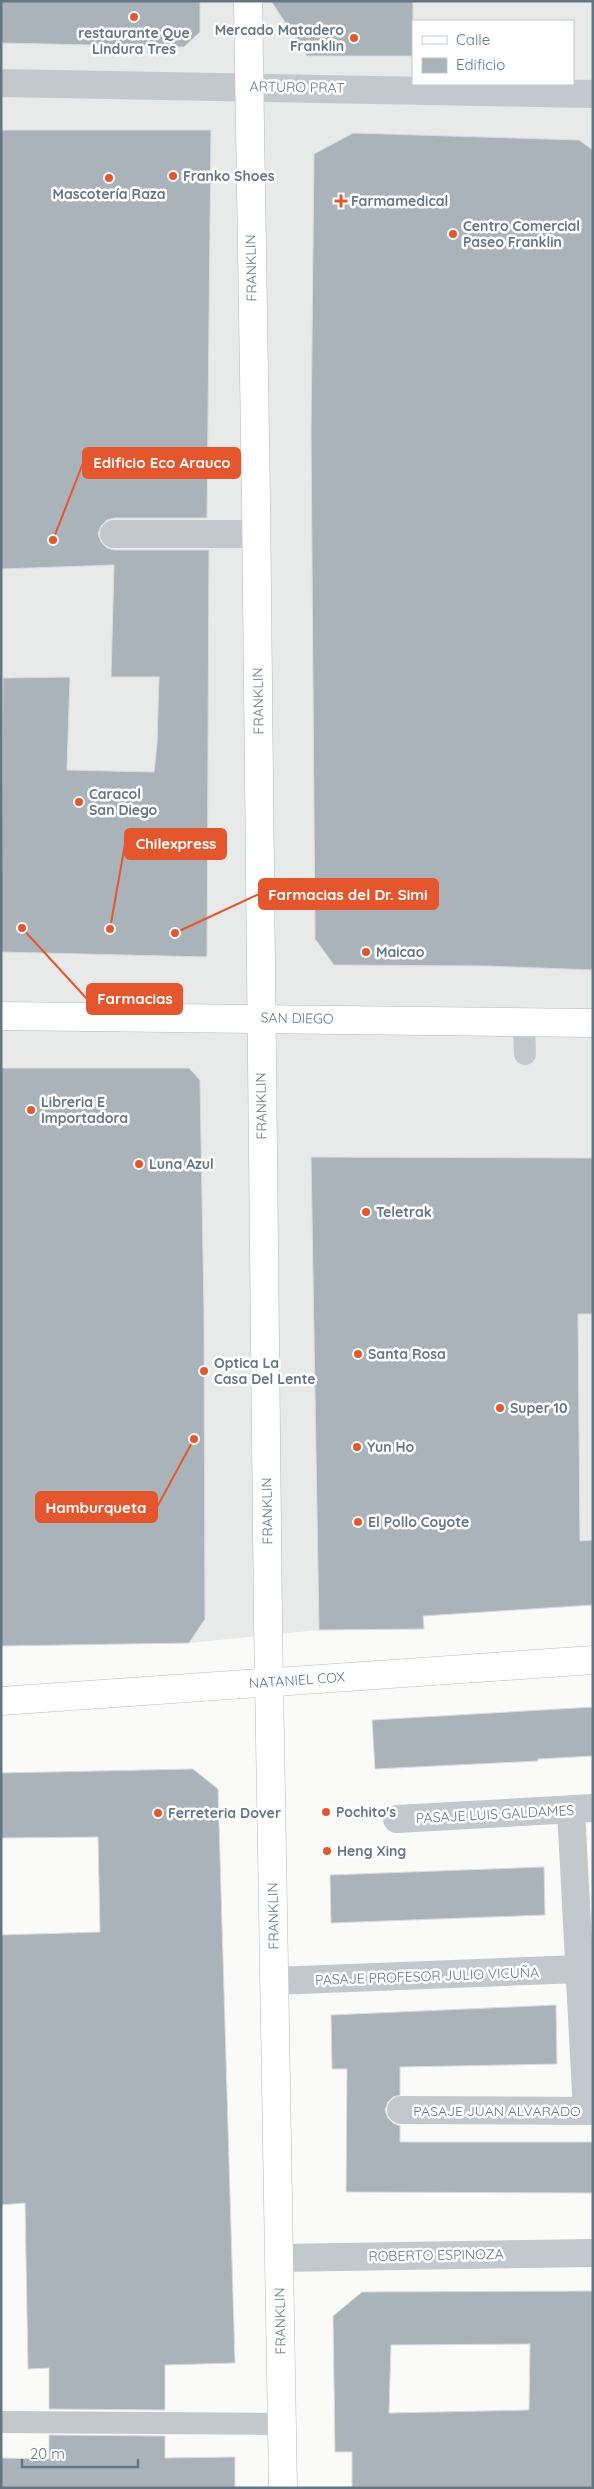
<svg xmlns="http://www.w3.org/2000/svg" width="594" height="2489" viewBox="0 0 594 2489" font-family="Quicksand,sans-serif">
<rect width="100%" height="100%" fill="#fafaf8"/>
<path fill="#e8e9e9" fill-rule="evenodd" d="M 1,1 L 593,1 L 593,1605 L 424,1616 L 424,1629 L 319,1630 L 189,1643 L 1,1646 ZM 413,21 L 573,21 L 573,84 L 413,84 Z"/>
<g fill="#aab3b9" stroke="#dcdcda" fill-rule="evenodd">
<path d="M 1,1 L 200,1 L 200,32 L 184,47 L 1,43 Z"/>
<path d="M 271,1 L 413,1 L 413,56 L 307,56 Z"/>
<path d="M 1,130 L 211,130 L 207,518 L 114,518 L 107,520 L 101,526 L 98,534 L 101,542 L 107,548 L 114,550 L 209,550 L 207,957 L 1,952 L 3,678 L 70,677 L 67,770 L 154,772 L 157,744 L 159,677 L 111,677 L 114,565 L 1,569 Z"/>
<path d="M 353,133 L 579,140 L 593,150 L 593,970 L 485,966 L 334,965 L 315,939 L 311,433 L 314,154 Z"/>
<path d="M 1,1068 L 189,1068 L 200,1080 L 204,1311 L 205,1619 L 189,1643 L 1,1646 Z"/>
<path d="M 311,1157 L 593,1158 L 593,1314 L 578,1314 L 580,1541 L 593,1540 L 593,1605 L 423,1616 L 424,1629 L 319,1630 Z"/>
<path d="M 593,1707 L 593,1756 L 538,1759 L 538,1761 L 375,1769 L 372,1720 Z"/>
<path d="M 193,1769 L 218,1789 L 235,2363 L 165,2365 L 165,2410 L 49,2409 L 49,2368 L 28,2369 L 25,2203 L 1,2205 L 1,1935 L 100,1932 L 98,1837 L 1,1838 L 1,1773 Z"/>
<path d="M 544,1867 L 545,1915 L 331,1923 L 330,1875 Z"/>
<path d="M 556,2005 L 557,2064 L 400,2067 L 400,2095 L 393,2097 L 388,2102 L 385,2110 L 388,2118 L 393,2123 L 400,2126 L 400,2142 L 593,2142 L 593,2193 L 346,2192 L 347,2069 L 332,2069 L 331,2015 Z"/>
<path d="M 593,2291 L 593,2488 L 352,2488 L 352,2452 L 335,2452 L 333,2316 L 362,2292 ZM 530,2344 L 529,2410 L 389,2413 L 391,2345 Z"/>
<path d="M 49,2435 L 165,2436 L 165,2458 L 235,2457 L 235,2488 L 1,2488 L 1,2458 L 49,2459 Z"/>
</g>
<g fill="none" stroke-linecap="round" stroke-linejoin="round">
<g stroke="#b3babf" stroke-width="29">
<path id="secondary" d="M 248,1 L 256,499 L 268,1622 L 283,2488"/>
</g>
<g stroke="#b5babe" stroke-width="29">
<g id="primary">
<path d="M 1,1016 L 593,1023"/>
<path d="M 1,1701 L 593,1660"/>
</g>
</g>
<g stroke="#c3c8cc" stroke-width="22">
<path d="M 524,1023 L 525,1054"/>
<path d="M 1,2422 L 281,2424"/>
</g>
<g stroke="#c3c8cc" stroke-width="28">
<path d="M 114,534 L 256,534"/>
<path d="M 571,1810 L 587,2111"/>
<path d="M 397,1819 L 593,1808"/>
<path d="M 274,1981 L 580,1969"/>
<path d="M 401,2110 L 593,2111"/>
<path d="M 279,2258 L 593,2253"/>
</g>
<path stroke="#c3c8cc" stroke-width="28" d="M 1,83 L 593,94"/>
<use href="#secondary" stroke="#fff" stroke-width="28"/>
<use href="#primary" stroke="#fff" stroke-width="28"/>
</g>
<g fill="#e4572e" stroke="#fff" stroke-width="2">
<circle cx="134" cy="17" r="5"/>
<circle cx="354" cy="38" r="5"/>
<circle cx="173" cy="176" r="5"/>
<circle cx="109" cy="178" r="5"/>
<path d="M338.5 193.5h5v5h5v5h-5v5h-5v-5h-5v-5h5z"/>
<circle cx="453" cy="234" r="5"/>
<circle cx="79" cy="802" r="5"/>
<circle cx="366" cy="952" r="5"/>
<circle cx="31" cy="1110" r="5"/>
<circle cx="139" cy="1164" r="5"/>
<circle cx="366" cy="1212" r="5"/>
<circle cx="358" cy="1354" r="5"/>
<circle cx="204" cy="1371" r="5"/>
<circle cx="500" cy="1408" r="5"/>
<circle cx="357" cy="1447" r="5"/>
<circle cx="358" cy="1522" r="5"/>
<circle cx="326" cy="1812" r="5"/>
<circle cx="158" cy="1813" r="5"/>
<circle cx="327" cy="1851" r="5"/>
</g>
<g text-anchor="middle" stroke-width="5" stroke-linejoin="round" paint-order="stroke">
<g font-size="14" font-weight="bold" fill="#657683" stroke="#fff" text-anchor="start">
<text x="344" y="35" text-anchor="end">Mercado Matadero<tspan x="344" dy="16">Franklin</tspan></text>
<text x="134" y="38" text-anchor="middle">restaurante Que<tspan x="134" dy="16">Lindura Tres</tspan></text>
<text x="183" y="181">Franko Shoes</text>
<text x="109" y="199" text-anchor="middle">Mascotería Raza</text>
<text x="351" y="206">Farmamedical</text>
<text x="463" y="231">Centro Comercial<tspan x="463" dy="16">Paseo Franklin</tspan></text>
<text x="89" y="799">Caracol<tspan x="89" dy="16">San Diego</tspan></text>
<text x="376" y="957">Maicao</text>
<text x="41" y="1107">Libreria E<tspan x="41" dy="16">Importadora</tspan></text>
<text x="149" y="1169">Luna Azul</text>
<text x="376" y="1217">Teletrak</text>
<text x="368" y="1359">Santa Rosa</text>
<text x="214" y="1368">Optica La<tspan x="214" dy="16">Casa Del Lente</tspan></text>
<text x="510" y="1413">Super 10</text>
<text x="367" y="1452">Yun Ho</text>
<text x="368" y="1527">El Pollo Coyote</text>
<text x="336" y="1817">Pochito's</text>
<text x="168" y="1818">Ferreteria Dover</text>
<text x="337" y="1856">Heng Xing</text>
</g>
<g font-size="14" fill="#657683" stroke="#fff">
<text transform="translate(297 87) rotate(1)" y="5">ARTURO PRAT</text>
<text transform="translate(251 268) rotate(-91)" y="5">FRANKLIN</text>
<text transform="translate(258 701) rotate(-91)" y="5">FRANKLIN</text>
<text transform="translate(297 1018) rotate(1)" y="5">SAN DIEGO</text>
<text transform="translate(261 1106) rotate(-91)" y="5">FRANKLIN</text>
<text transform="translate(267 1511) rotate(-91)" y="5">FRANKLIN</text>
<text transform="translate(297 1680) rotate(-4)" y="5">NATANIEL COX</text>
<text transform="translate(495 1814) rotate(-3)" y="5">PASAJE LUIS GALDAMES</text>
<text transform="translate(273 1916) rotate(-91)" y="5">FRANKLIN</text>
<text transform="translate(427 1976) rotate(-2)" y="5">PASAJE PROFESOR JULIO VICUÑA</text>
<text x="497" y="2116">PASAJE JUAN ALVARADO</text>
<text transform="translate(436 2255) rotate(-1)" y="5">ROBERTO ESPINOZA</text>
<text transform="translate(280 2321) rotate(-91)" y="5">FRANKLIN</text>
</g>
</g>
<path fill="none" stroke="#e4572e" stroke-width="2" d="M53 540L83 463M110 929L125 844M175 933L259 894M22 928L87 999M194 1439L157 1507"/>
<g fill="#e4572e" stroke="#fff" stroke-width="2">
<circle cx="53" cy="540" r="5"/>
<circle cx="110" cy="929" r="5"/>
<circle cx="175" cy="933" r="5"/>
<circle cx="22" cy="928" r="5"/>
<circle cx="194" cy="1439" r="5"/>
</g>
<g fill="#e4572e" stroke="#e4572e" stroke-width="2">
<rect x="83" y="448" width="157" height="30" rx="5"/>
<rect x="125" y="829" width="101" height="30" rx="5"/>
<rect x="259" y="879" width="179" height="30" rx="5"/>
<rect x="87" y="984" width="95" height="30" rx="5"/>
<rect x="36" y="1492" width="121" height="30" rx="5"/>
</g>
<g font-size="15" text-anchor="middle" font-weight="bold" fill="#fff">
<text x="162" y="468">Edificio Eco Arauco</text>
<text x="176" y="849">Chilexpress</text>
<text x="348" y="900">Farmacias del Dr. Simi</text>
<text x="135" y="1004">Farmacias</text>
<text x="96" y="1513">Hamburqueta</text>
</g>
<rect width="594" height="2489" fill="none" stroke="#657683" stroke-width="5"/>
<rect x="412" y="20" width="162" height="65" fill="#ffffff" stroke="#c1c8cd"/>
<rect x="422" y="36" width="25" height="8" fill="#ffffff" stroke="#c1c8cd"/>
<text x="456" y="45" font-size="15" fill="#657683">Calle</text>
<rect x="422" y="58" width="25" height="15" fill="#aab3b9" stroke="#c1c8cd"/>
<text x="456" y="70" font-size="15" fill="#657683">Edificio</text>
<path d="M22 2459v8h116v-8" fill="none" stroke="#657683" stroke-width="2.5"/>
<text x="30" y="2459" font-size="15" fill="#657683" stroke="#ffffff" stroke-width="4" paint-order="stroke">20 m</text>
</svg>
